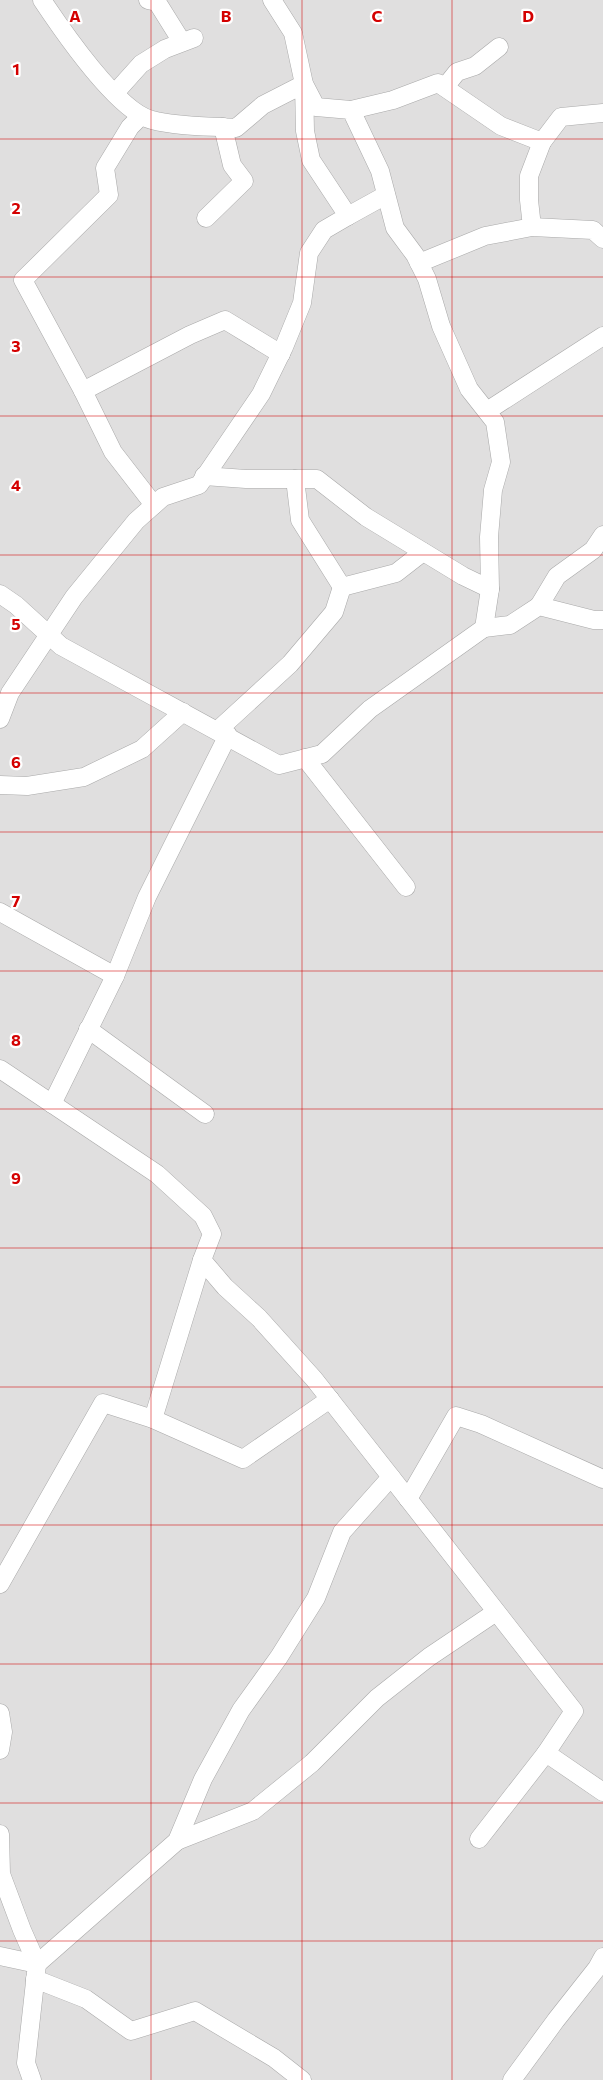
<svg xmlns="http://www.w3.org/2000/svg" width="603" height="2080" viewBox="0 0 603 2080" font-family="Commissioner,sans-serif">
<rect width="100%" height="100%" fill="#f2efe9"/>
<rect fill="#e0dfdf" x="0" y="0" width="603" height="2080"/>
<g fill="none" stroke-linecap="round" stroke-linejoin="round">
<g stroke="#a9a9a9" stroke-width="19">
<g id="minor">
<path d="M 148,0 L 157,2 L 182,42"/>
<path d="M 445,87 L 457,72 L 475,66 L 499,47"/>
<path d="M 115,93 L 141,64 L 165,49 L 194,38"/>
<path d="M 351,110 L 393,100 L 438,83 L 501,126 L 542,142 L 529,176 L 529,200 L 532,227"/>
<path d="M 141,116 L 130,127 L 105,168 L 109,195 L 23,280 L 83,391 L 190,335 L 225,320 L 281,354"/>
<path d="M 542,142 L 561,117 L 603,113"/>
<path d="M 348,216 L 386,195"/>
<path d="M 206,218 L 244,181 L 232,165 L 223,127"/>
<path d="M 419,263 L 485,236 L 532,227 L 593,230 L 603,239"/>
<path d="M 83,391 L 113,452 L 154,505"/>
<path d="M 487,411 L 603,336"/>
<path d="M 204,476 L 246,479 L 317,479 L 366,517 L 463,576 L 490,589"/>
<path d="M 295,479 L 300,520 L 342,587 L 396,573 L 423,552"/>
<path d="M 0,594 L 16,605 L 61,646 L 279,765 L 322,754 L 370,709 L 484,628 L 490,589 L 489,537 L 493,490 L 501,462 L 495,422 L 469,389 L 441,326 L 427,279 L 415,255 L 395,228 L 380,171 L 351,110 L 316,107 L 304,84 L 293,33 L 272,0"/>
<path d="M 539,606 L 557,576 L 593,550 L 603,535"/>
<path d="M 484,628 L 510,625 L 539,606 L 594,620 L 603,620"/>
<path d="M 0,719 L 10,693 L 74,597 L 136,521 L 163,497 L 199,485 L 261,394 L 284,347 L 302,303 L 309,253 L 324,230 L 348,216 L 311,160 L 305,131 L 304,84 L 263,105 L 236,128 C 209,126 179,127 152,120 C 118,112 62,30 42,0"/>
<path d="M 218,730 L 290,664 L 334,612 L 342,587"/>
<path d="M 305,758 L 406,887"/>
<path d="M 0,785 L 27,786 L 84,777 L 142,749 L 183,712"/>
<path d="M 0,912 L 115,976 L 52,1104"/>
<path d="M 115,976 L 147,897 L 228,735"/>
<path d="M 88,1029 L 205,1114"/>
<path d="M 0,1069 L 157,1174 L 203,1216 L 212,1234 L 202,1260 L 225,1287 L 259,1318 L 314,1379 L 391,1477 L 342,1532 L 316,1598 L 279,1657 L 241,1710 L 203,1779 L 177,1841 L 37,1964 L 0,1956"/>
<path d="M 153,1419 L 202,1260"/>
<path d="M 391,1477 L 574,1711 L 546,1753 L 603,1792"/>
<path d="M 408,1499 L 456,1416 L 481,1424 L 603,1479"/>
<path d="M 0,1584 L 103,1403 L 153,1419 L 243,1459 L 330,1399"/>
<path d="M 0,1713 L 3,1732 L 0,1750"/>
<path d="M 0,1834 L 1,1874 L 22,1930 L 37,1964 L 26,2063 L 32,2080"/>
<path d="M 479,1839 L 546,1753"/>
<path d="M 177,1841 L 253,1811 L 312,1763 L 377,1698 L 429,1657 L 496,1612"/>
<path d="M 35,1979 L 86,1999 L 131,2031 L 195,2011 L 274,2058 L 302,2080"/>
<path d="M 512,2080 L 556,2020 L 597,1968 L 603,1957"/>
</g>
</g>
<use href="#minor" stroke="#fff" stroke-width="18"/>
</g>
<path fill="none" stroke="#d40000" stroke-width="1" stroke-opacity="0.55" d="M 151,0 L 151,2080M 302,0 L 302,2080M 452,0 L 452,2080M 0,139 L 603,139M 0,277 L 603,277M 0,416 L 603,416M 0,555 L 603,555M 0,693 L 603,693M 0,832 L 603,832M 0,971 L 603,971M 0,1109 L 603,1109M 0,1248 L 603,1248M 0,1387 L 603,1387M 0,1525 L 603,1525M 0,1664 L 603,1664M 0,1803 L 603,1803M 0,1941 L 603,1941"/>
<g font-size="16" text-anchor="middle" font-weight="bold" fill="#d40000" stroke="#fff" stroke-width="4.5" stroke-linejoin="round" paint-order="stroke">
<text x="75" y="22">A</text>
<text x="226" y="22">B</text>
<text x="377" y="22">C</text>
<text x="528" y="22">D</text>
<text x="16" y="75">1</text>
<text x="16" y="214">2</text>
<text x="16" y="352">3</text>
<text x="16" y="491">4</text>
<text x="16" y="630">5</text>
<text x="16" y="768">6</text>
<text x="16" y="907">7</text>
<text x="16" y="1046">8</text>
<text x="16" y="1184">9</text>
</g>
</svg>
